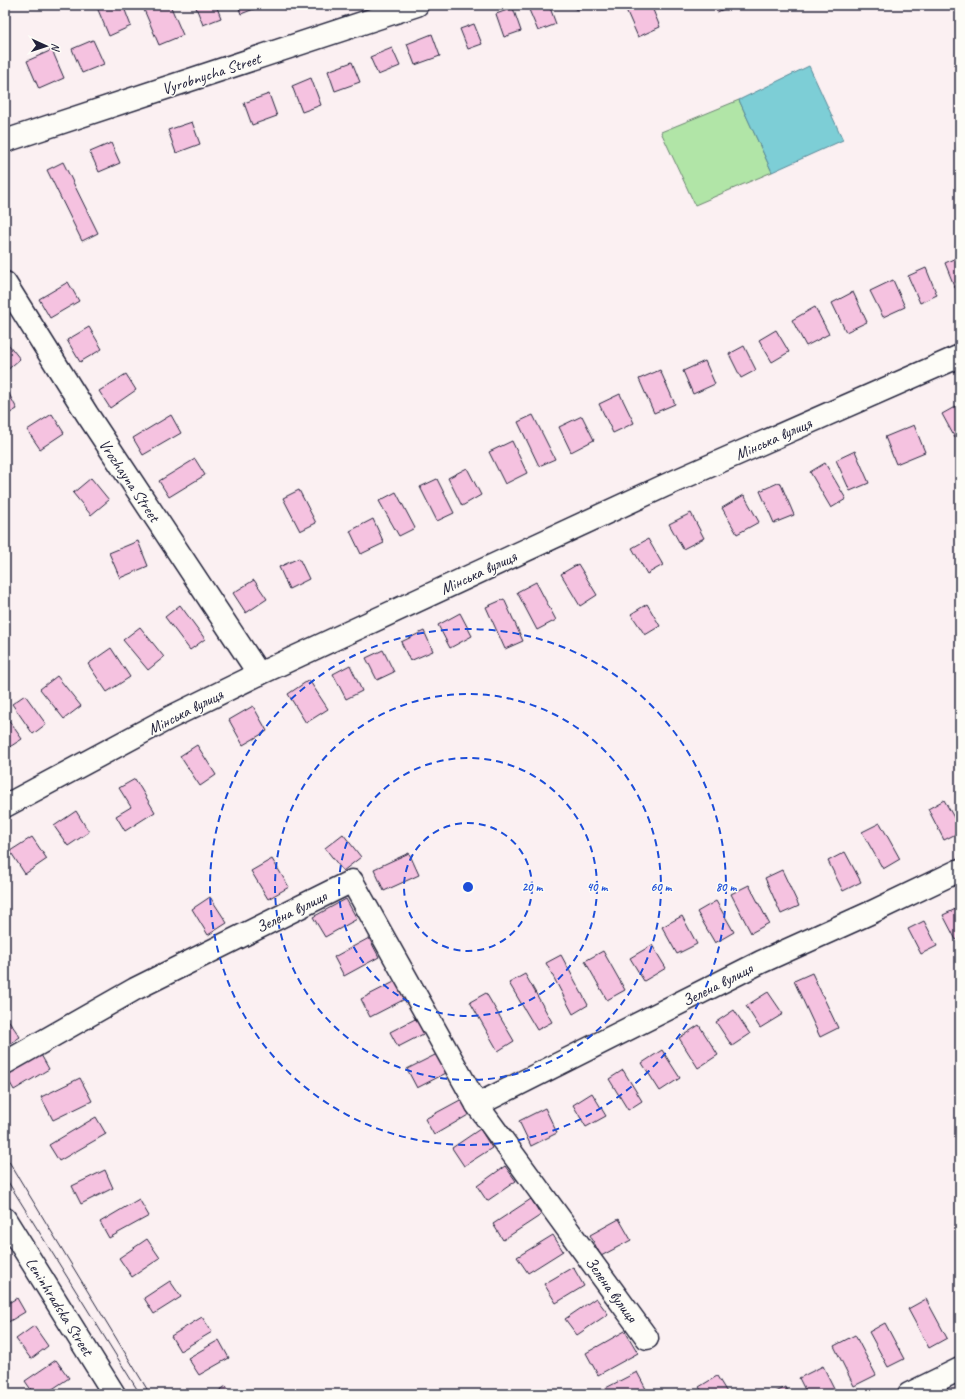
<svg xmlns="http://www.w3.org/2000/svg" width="965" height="1399" viewBox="0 0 965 1399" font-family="Caveat,sans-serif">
<rect width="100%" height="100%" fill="#fbf0f2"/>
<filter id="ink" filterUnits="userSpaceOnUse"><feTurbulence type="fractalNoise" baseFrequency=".025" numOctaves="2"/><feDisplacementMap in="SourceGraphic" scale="8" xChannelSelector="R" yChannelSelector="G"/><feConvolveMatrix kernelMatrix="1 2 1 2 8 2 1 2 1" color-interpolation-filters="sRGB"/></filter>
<g filter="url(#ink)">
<path fill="#b1e5a7" stroke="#6a8471" d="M 739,100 L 772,172 L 695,205 L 661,132 Z"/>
<path fill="#7dced6" stroke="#598998" d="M 809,66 L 843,140 L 772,172 L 739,100 Z"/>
<g fill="#f5c2e0" stroke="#22223b">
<path d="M 96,5 L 123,5 L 131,26 L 109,36 Z"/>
<path d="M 142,5 L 170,5 L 183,35 L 159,45 Z"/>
<path d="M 195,5 L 216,5 L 221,18 L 203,25 Z"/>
<path d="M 238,5 L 264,5 L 241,14 Z"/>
<path d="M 527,5 L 549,5 L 556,24 L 538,31 Z"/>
<path d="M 574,5 L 589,5 L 576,10 Z"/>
<path d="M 624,5 L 651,5 L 660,27 L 638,37 Z"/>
<path d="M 714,5 L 734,5 L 717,12 Z"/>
<path d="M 513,8 L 521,31 L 504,37 L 496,14 Z"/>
<path d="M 474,24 L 482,44 L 468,49 L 460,29 Z"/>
<path d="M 432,34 L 440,56 L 415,65 L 407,44 Z"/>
<path d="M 93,40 L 104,64 L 82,73 L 72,49 Z"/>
<path d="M 392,48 L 400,66 L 378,75 L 370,57 Z"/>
<path d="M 52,50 L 64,78 L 39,89 L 27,61 Z"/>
<path d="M 352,62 L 360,82 L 335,91 L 328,71 Z"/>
<path d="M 311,78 L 321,105 L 302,112 L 292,86 Z"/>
<path d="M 269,94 L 277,116 L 252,125 L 244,103 Z"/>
<path d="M 192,122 L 200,144 L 176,153 L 168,130 Z"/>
<path d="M 111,143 L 120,163 L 99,172 L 90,152 Z"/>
<path d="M 63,162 L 98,233 L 82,241 L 47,170 Z"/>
<path d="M 960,256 L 960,286 L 955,288 L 945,263 Z"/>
<path d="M 926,268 L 937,295 L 920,303 L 908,276 Z"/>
<path d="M 893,280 L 905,307 L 883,317 L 870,291 Z"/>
<path d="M 68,282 L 79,301 L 50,318 L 39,299 Z"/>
<path d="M 853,292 L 867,322 L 846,332 L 832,303 Z"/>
<path d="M 815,307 L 829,334 L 806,346 L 792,320 Z"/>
<path d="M 89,327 L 102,349 L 80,362 L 67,340 Z"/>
<path d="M 776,330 L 789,352 L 772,362 L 759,340 Z"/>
<path d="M 5,340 L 20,359 L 5,372 Z"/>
<path d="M 744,346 L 756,370 L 741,378 L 729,354 Z"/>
<path d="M 705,361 L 715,384 L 693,394 L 683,371 Z"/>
<path d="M 660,370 L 675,404 L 654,413 L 639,379 Z"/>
<path d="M 126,374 L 136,390 L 110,408 L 99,391 Z"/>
<path d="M 8,392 L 17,409 L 5,416 L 5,393 Z"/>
<path d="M 620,394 L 634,423 L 613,433 L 599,404 Z"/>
<path d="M 960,404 L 960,435 L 955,438 L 942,414 Z"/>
<path d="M 52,414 L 64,433 L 40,449 L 27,430 Z"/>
<path d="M 171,415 L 181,433 L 143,455 L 133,438 Z"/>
<path d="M 533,415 L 555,459 L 539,466 L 518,422 Z"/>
<path d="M 582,416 L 594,440 L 571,452 L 559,427 Z"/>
<path d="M 914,425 L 925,452 L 896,464 L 885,437 Z"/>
<path d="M 512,441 L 527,473 L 505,484 L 489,452 Z"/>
<path d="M 855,451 L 869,483 L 850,491 L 836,460 Z"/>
<path d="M 195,459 L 205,475 L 169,497 L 159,481 Z"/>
<path d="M 825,463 L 846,499 L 831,508 L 810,472 Z"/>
<path d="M 467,468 L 481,495 L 462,506 L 448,478 Z"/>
<path d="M 91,478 L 109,500 L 91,515 L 73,493 Z"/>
<path d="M 437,479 L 454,513 L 437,521 L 420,487 Z"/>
<path d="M 780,482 L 794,515 L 774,523 L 760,491 Z"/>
<path d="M 299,490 L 316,523 L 300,531 L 283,498 Z"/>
<path d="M 396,492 L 415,528 L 399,536 L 379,501 Z"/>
<path d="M 744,495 L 759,522 L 737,534 L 722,508 Z"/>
<path d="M 691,513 L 704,538 L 683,549 L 669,524 Z"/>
<path d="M 373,519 L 384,543 L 361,554 L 350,531 Z"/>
<path d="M 648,539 L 663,565 L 647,574 L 632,548 Z"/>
<path d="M 138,541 L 148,566 L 120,578 L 109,553 Z"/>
<path d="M 299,558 L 309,579 L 289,589 L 279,567 Z"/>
<path d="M 578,564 L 597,595 L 580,606 L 561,574 Z"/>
<path d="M 254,580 L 267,599 L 246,613 L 233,593 Z"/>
<path d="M 536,582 L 556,620 L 537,630 L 517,592 Z"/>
<path d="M 504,599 L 523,641 L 505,649 L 486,607 Z"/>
<path d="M 647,604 L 660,626 L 645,635 L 631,614 Z"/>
<path d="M 180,605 L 205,639 L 190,650 L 165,617 Z"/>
<path d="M 460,613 L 472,636 L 450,648 L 438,625 Z"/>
<path d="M 140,627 L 164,657 L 148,670 L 123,640 Z"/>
<path d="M 424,631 L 433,651 L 410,661 L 401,642 Z"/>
<path d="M 111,648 L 130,677 L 107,692 L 88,664 Z"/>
<path d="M 383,650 L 394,672 L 377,680 L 366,658 Z"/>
<path d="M 350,665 L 362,691 L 346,699 L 333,674 Z"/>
<path d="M 57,676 L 81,706 L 64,719 L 40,689 Z"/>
<path d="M 309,680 L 328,709 L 306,723 L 288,694 Z"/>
<path d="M 25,695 L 46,724 L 33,734 L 12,704 Z"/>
<path d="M 253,706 L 267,731 L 243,745 L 229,720 Z"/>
<path d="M 5,715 L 22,739 L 5,750 Z"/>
<path d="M 197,745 L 216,775 L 200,786 L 180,756 Z"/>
<path d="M 135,779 L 155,812 L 125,831 L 116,816 L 131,807 L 119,788 Z"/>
<path d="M 944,800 L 960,828 L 960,832 L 944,840 L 928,809 Z"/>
<path d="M 76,811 L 89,832 L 68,846 L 54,826 Z"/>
<path d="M 880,823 L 900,859 L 883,869 L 862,832 Z"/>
<path d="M 343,834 L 361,857 L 343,871 L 325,848 Z"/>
<path d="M 32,837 L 47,859 L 25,874 L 10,851 Z"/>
<path d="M 845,852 L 861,882 L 843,891 L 828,861 Z"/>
<path d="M 409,853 L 419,875 L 384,891 L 374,869 Z"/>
<path d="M 272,859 L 289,887 L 268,899 L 251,871 Z"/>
<path d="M 782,870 L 799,906 L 781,914 L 765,878 Z"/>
<path d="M 749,885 L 769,923 L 751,933 L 731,894 Z"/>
<path d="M 210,897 L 227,923 L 208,935 L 192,909 Z"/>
<path d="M 346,899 L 357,919 L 325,937 L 313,917 Z"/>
<path d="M 716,901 L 734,932 L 715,943 L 697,912 Z"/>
<path d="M 960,907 L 960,938 L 956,940 L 943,915 Z"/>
<path d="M 682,916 L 697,944 L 677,954 L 662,927 Z"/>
<path d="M 924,921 L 937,946 L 921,954 L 908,929 Z"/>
<path d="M 369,938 L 379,957 L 344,976 L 334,957 Z"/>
<path d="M 652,945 L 666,968 L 644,981 L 630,958 Z"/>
<path d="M 603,951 L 625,990 L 607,1000 L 585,961 Z"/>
<path d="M 561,955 L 588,1005 L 573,1014 L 546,963 Z"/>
<path d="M 812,973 L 838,1028 L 820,1037 L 794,981 Z"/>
<path d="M 525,974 L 552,1022 L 537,1030 L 509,983 Z"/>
<path d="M 398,980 L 407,998 L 370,1017 L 361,999 Z"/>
<path d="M 768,992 L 783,1014 L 760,1028 L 746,1006 Z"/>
<path d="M 486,993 L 514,1041 L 498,1051 L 470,1002 Z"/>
<path d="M 734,1010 L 750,1034 L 732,1046 L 716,1022 Z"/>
<path d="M 5,1015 L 20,1037 L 5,1047 Z"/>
<path d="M 421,1016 L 429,1031 L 398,1047 L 390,1032 Z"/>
<path d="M 699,1025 L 718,1055 L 698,1068 L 679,1038 Z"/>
<path d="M 662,1050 L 680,1078 L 660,1091 L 642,1063 Z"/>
<path d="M 443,1051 L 452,1070 L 417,1088 L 407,1069 Z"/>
<path d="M 40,1053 L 49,1069 L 14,1090 L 5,1074 Z"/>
<path d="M 623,1070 L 642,1101 L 628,1110 L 609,1079 Z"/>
<path d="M 80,1078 L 92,1101 L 53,1120 L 41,1097 Z"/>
<path d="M 592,1093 L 606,1116 L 586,1127 L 573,1105 Z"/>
<path d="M 462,1099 L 470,1114 L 434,1135 L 425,1119 Z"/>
<path d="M 545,1108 L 557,1133 L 531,1146 L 519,1121 Z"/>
<path d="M 96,1117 L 106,1134 L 59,1161 L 49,1145 Z"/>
<path d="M 480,1129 L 492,1148 L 464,1166 L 452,1148 Z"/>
<path d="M 505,1166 L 516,1181 L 487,1201 L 477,1186 Z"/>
<path d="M 105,1170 L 113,1188 L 81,1204 L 72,1186 Z"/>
<path d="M 139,1199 L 149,1216 L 109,1238 L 100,1222 Z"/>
<path d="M 531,1199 L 541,1215 L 503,1240 L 493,1224 Z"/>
<path d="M 619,1219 L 631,1240 L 601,1256 L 590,1235 Z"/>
<path d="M 553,1235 L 563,1251 L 528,1273 L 517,1257 Z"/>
<path d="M 147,1239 L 160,1258 L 132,1277 L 119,1258 Z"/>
<path d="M 573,1267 L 584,1286 L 556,1303 L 544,1284 Z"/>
<path d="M 170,1281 L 181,1297 L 154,1314 L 144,1298 Z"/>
<path d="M 17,1298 L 25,1312 L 5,1324 L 5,1305 Z"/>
<path d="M 596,1298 L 608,1314 L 577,1335 L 565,1319 Z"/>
<path d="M 926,1299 L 947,1338 L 929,1348 L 908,1309 Z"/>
<path d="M 202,1317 L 212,1332 L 180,1351 L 171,1336 Z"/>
<path d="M 885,1323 L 904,1359 L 888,1367 L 869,1332 Z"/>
<path d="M 34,1326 L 48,1346 L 31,1359 L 16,1339 Z"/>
<path d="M 625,1331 L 638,1353 L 598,1375 L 586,1353 Z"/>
<path d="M 855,1335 L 876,1375 L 854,1386 L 834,1346 Z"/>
<path d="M 219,1340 L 229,1358 L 199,1375 L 188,1358 Z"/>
<path d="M 56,1360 L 69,1378 L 45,1394 L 34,1394 L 25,1381 Z"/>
<path d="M 823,1366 L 836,1392 L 832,1394 L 807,1394 L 799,1378 Z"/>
<path d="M 637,1372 L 646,1389 L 635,1394 L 599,1394 L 598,1392 Z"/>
<path d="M 717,1376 L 728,1394 L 704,1394 L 699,1387 Z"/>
<path d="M 226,1386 L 232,1394 L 214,1394 Z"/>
<path d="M 786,1387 L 789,1394 L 772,1394 Z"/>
</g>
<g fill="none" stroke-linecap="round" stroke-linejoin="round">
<g stroke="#22223b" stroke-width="25">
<g id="minor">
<path d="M 5,141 L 417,5"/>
<path d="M 5,283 L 87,414 L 259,674"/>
<path d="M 5,806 L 169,718 L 259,674 L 664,486 L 960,356"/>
<path d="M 5,1063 L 135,989 L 352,881 L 477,1105 L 761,962 L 872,912 L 960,870"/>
<path d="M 477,1105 L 647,1338"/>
<path d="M 5,1219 L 114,1394"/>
<path d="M 909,1394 L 960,1369"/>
</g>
</g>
<use href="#minor" stroke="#fdfcf7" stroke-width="22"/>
<g stroke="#22223b" stroke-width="1">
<path d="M 5,1155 L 150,1394"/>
<path d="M 5,1177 L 140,1394"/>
</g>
</g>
</g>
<g fill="none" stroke="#1d4ed8" stroke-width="2" stroke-dasharray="7 5">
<circle cx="468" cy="887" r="64"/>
<circle cx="468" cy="887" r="129"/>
<circle cx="468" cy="887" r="193"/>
<circle cx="468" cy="887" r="258"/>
</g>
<g text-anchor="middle" stroke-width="3" stroke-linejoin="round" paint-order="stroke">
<g font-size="16" fill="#22223b" stroke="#fdfcf7">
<text transform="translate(211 73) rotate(-18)" y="6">Vyrobnycha Street</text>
<text transform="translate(773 438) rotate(-24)" y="6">Мінська вулиця</text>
<text transform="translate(130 480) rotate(56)" y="6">Vrozhayna Street</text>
<text transform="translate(478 572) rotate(-25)" y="6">Мінська вулиця</text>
<text transform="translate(185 711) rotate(-27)" y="6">Мінська вулиця</text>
<text transform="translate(291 911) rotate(-26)" y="6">Зелена вулиця</text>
<text transform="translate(717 984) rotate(-27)" y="6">Зелена вулиця</text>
<text transform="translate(612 1289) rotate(54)" y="6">Зелена вулиця</text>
<text transform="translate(60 1306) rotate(58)" y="6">Leninhradska Street</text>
</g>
</g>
<circle cx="468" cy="887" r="6" fill="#1d4ed8" stroke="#fdfcf7" stroke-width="2"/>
<g font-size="12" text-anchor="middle" font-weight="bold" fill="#1d4ed8" stroke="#fdfcf7" stroke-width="3" stroke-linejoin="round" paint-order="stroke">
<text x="532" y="891">20 m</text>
<text x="597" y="891">40 m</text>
<text x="661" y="891">60 m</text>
<text x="726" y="891">80 m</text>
</g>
<rect width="965" height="1399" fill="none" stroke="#fdfcf7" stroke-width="20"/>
<rect x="10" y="10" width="945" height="1379" fill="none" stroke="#22223b" stroke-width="1.5" filter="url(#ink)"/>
<g transform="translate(46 46) rotate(93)" stroke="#fdfcf7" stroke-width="3" paint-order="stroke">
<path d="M0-3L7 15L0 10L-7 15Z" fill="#22223b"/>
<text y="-6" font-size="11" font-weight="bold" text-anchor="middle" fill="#22223b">N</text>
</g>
</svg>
